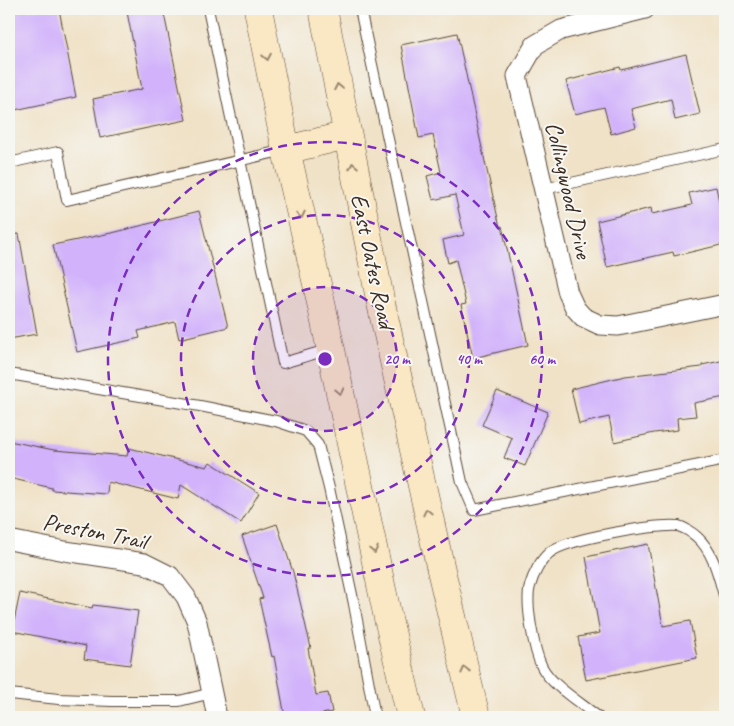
<svg xmlns="http://www.w3.org/2000/svg" width="734" height="726" viewBox="0 0 734 726" font-family="Caveat,sans-serif">
<rect width="100%" height="100%" fill="#f6f6f2"/>
<filter id="ink" filterUnits="userSpaceOnUse"><feTurbulence type="fractalNoise" baseFrequency=".02" numOctaves="2"/><feDisplacementMap in="SourceGraphic" scale="10" xChannelSelector="R" yChannelSelector="G"/><feConvolveMatrix kernelMatrix="1 2 1 2 8 2 1 2 1" color-interpolation-filters="sRGB"/></filter>
<filter id="wash" filterUnits="userSpaceOnUse"><feTurbulence type="fractalNoise" baseFrequency=".0096" numOctaves="4" result="noise"/><feDisplacementMap in="SourceGraphic" scale="20" xChannelSelector="R" yChannelSelector="G"/><feGaussianBlur stdDeviation="1.12" result="paint"/><feColorMatrix in="noise" values="0 0 0 0 0 0 0 0 0 0 0 0 0 0 0 0 0 1.4 0 .05"/><feComposite in="paint" operator="in"/></filter>
<g filter="url(#wash)">
<rect width="100%" height="100%" fill="#f0e2c7"/>
<g id="blocks">
<g fill="#d1b2fb">
<path d="M 9,9 L 59,9 L 76,97 L 15,110 L 9,78 Z"/>
<path d="M 143,9 L 163,9 L 186,120 L 100,138 L 93,99 L 142,89 L 127,12 Z"/>
<path d="M 457,33 L 485,162 L 500,227 L 502,226 L 528,345 L 473,358 L 461,305 L 466,304 L 456,260 L 448,263 L 443,240 L 464,235 L 455,195 L 433,200 L 427,176 L 441,172 L 433,135 L 419,138 L 401,45 Z"/>
<path d="M 686,54 L 700,114 L 675,120 L 671,99 L 631,109 L 636,127 L 611,134 L 604,107 L 575,114 L 566,81 L 620,67 L 621,70 Z"/>
<path d="M 716,187 L 725,229 L 725,244 L 674,256 L 673,252 L 607,267 L 597,221 L 651,208 L 652,214 L 692,205 L 689,193 Z"/>
<path d="M 199,211 L 228,327 L 179,339 L 175,322 L 138,331 L 140,338 L 77,352 L 53,245 L 116,232 Z"/>
<path d="M 19,234 L 37,334 L 9,339 L 9,235 Z"/>
<path d="M 725,360 L 725,397 L 694,403 L 696,416 L 677,418 L 678,430 L 654,433 L 614,442 L 609,417 L 579,424 L 571,389 L 625,376 L 702,367 L 702,365 Z"/>
<path d="M 497,391 L 548,412 L 525,466 L 504,458 L 512,438 L 482,425 Z"/>
<path d="M 9,441 L 54,450 L 127,456 L 129,448 L 207,467 L 210,462 L 259,493 L 241,523 L 181,485 L 178,499 L 108,482 L 107,494 L 52,490 L 52,488 L 9,478 Z"/>
<path d="M 277,524 L 293,572 L 311,648 L 308,648 L 316,695 L 328,693 L 332,712 L 306,717 L 285,717 L 274,656 L 272,657 L 259,599 L 263,598 L 242,536 Z"/>
<path d="M 648,544 L 663,626 L 690,621 L 697,658 L 586,680 L 578,637 L 600,633 L 586,557 Z"/>
<path d="M 20,593 L 92,608 L 93,605 L 138,611 L 130,665 L 84,659 L 86,646 L 12,631 Z"/>
</g>
</g>
</g>
<g filter="url(#ink)">
<use href="#blocks" fill-opacity="0" stroke="#564637" stroke-width="1"/>
<g fill="none" stroke-linecap="round" stroke-linejoin="round">
<g stroke="#564637" stroke-width="12">
<g id="lane">
<path d="M 208,9 L 283,363 L 330,349"/>
<path d="M 360,9 L 462,482 L 474,510 L 725,460"/>
<path d="M 9,163 L 58,152 L 67,200 L 285,150"/>
<path d="M 544,189 L 725,149"/>
<path d="M 9,374 L 200,406 L 276,421 L 306,431 L 318,445 L 329,488 L 354,604 L 375,717"/>
<path d="M 9,694 L 59,699 L 112,701 L 179,701 L 212,693"/>
<path d="M 598,717 C 581,703 552,686 542,667 C 534,651 525,603 530,586 C 533,575 540,561 549,553 C 564,539 656,524 678,526 C 683,527 693,533 697,537 C 714,552 719,578 725,599"/>
</g>
</g>
<g stroke="#564637" stroke-width="21">
<g id="street">
<path d="M 645,9 L 561,30 L 535,45 L 517,76 L 568,293 L 575,308 L 583,317 L 600,325 L 618,326 L 725,304"/>
<path d="M 9,540 L 65,551 L 144,563 L 170,576 L 186,597 L 197,622 L 217,717"/>
</g>
</g>
<g stroke="#564637" stroke-width="29">
<g id="secondary">
<path d="M 258,9 L 286,150 L 317,284 L 388,618 L 411,717"/>
<path d="M 323,9 L 380,299 L 441,570 L 476,717"/>
<path d="M 286,150 L 347,135"/>
</g>
</g>
<use href="#lane" stroke="#fff" stroke-width="10"/>
<use href="#street" stroke="#fff" stroke-width="19"/>
<use href="#secondary" stroke="#fae7c3" stroke-width="28"/>
</g>
<defs><path id="oneway-chevron" d="M-2-3.5L2.5 0L-2 3.5" fill="none" stroke-width="1.6" stroke-linecap="round" stroke-linejoin="round" transform="scale(1.25)"/></defs>
<g stroke="#9a8870">
<use href="#oneway-chevron" transform="translate(267 57) rotate(79)"/>
<use href="#oneway-chevron" transform="translate(338 87) rotate(-101)"/>
<use href="#oneway-chevron" transform="translate(353 166) rotate(-101)"/>
<use href="#oneway-chevron" transform="translate(301 215) rotate(77)"/>
<use href="#oneway-chevron" transform="translate(340 391) rotate(78)"/>
<use href="#oneway-chevron" transform="translate(427 512) rotate(-103)"/>
<use href="#oneway-chevron" transform="translate(374 550) rotate(78)"/>
<use href="#oneway-chevron" transform="translate(465 670) rotate(-104)"/>
</g>
</g>
<circle cx="325" cy="359" r="72" fill="#7b2cbf" fill-opacity=".12"/>
<g fill="none" stroke="#7b2cbf" stroke-width="2.5" stroke-dasharray="9 6">
<circle cx="325" cy="359" r="72"/>
<circle cx="325" cy="359" r="144"/>
<circle cx="325" cy="359" r="217"/>
</g>
<g text-anchor="middle" stroke-width="4" stroke-linejoin="round" paint-order="stroke">
<g font-size="24" fill="#3b2a1e" stroke="#f6f6f2">
<text transform="translate(569 190) rotate(77)" y="8">Collingwood Drive</text>
<text transform="translate(373 261) rotate(78)" y="8">East Oates Road</text>
<text transform="translate(95 531) rotate(11)" y="8">Preston Trail</text>
</g>
</g>
<circle cx="325" cy="359" r="8" fill="#7b2cbf" stroke="#f6f6f2" stroke-width="2.5"/>
<g font-size="15" text-anchor="middle" font-weight="bold" fill="#7b2cbf" stroke="#f6f6f2" stroke-width="4" stroke-linejoin="round" paint-order="stroke">
<text x="397" y="364">20 m</text>
<text x="469" y="364">40 m</text>
<text x="542" y="364">60 m</text>
</g>
<rect width="734" height="726" fill="none" stroke="#f6f6f2" stroke-width="30"/>
</svg>
